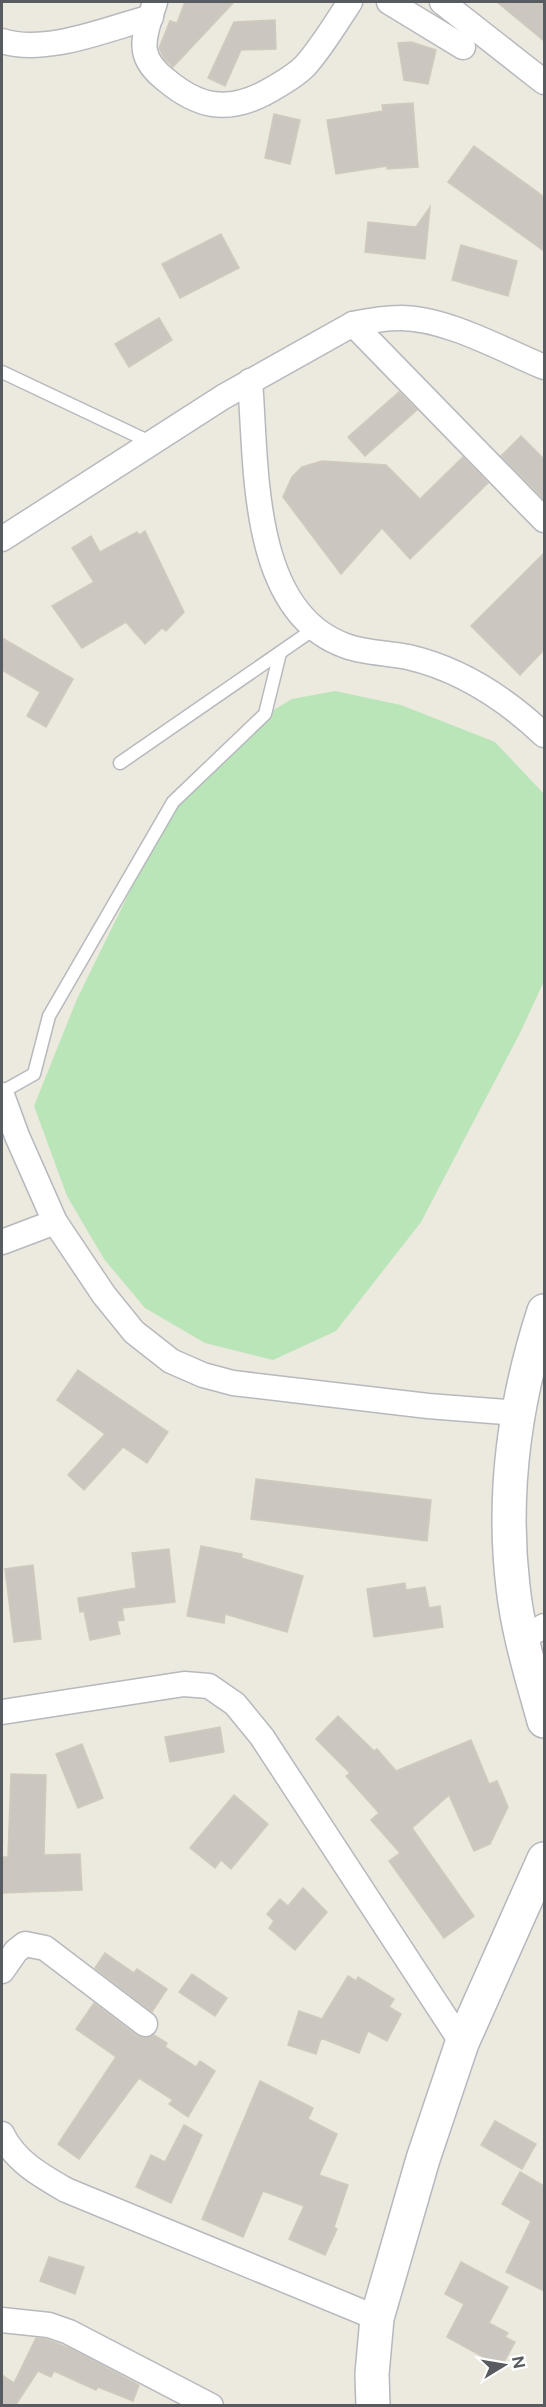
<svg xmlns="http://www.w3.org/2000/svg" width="546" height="2407" viewBox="0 0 546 2407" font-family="'Public Sans',sans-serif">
<rect width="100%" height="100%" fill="#ece9de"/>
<path fill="#b9e5b9" d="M 335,691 L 401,705 L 495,742 L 544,794 L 544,981 L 520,1033 L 421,1222 L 336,1331 L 273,1360 L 205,1343 L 145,1308 L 104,1259 L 67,1196 L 34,1106 L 77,999 L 182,785 L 252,723 L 292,699 Z"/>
<g fill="#cbc7c0" stroke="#d0cabd" stroke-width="1.5">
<path d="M 185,2 L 234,2 L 173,67 L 164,58 L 159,48 L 170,21 L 177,23 Z"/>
<path d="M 497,2 L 544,2 L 544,41 Z"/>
<path d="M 275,20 L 276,49 L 241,50 L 225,86 L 208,78 L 234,22 Z"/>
<path d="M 411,42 L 436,50 L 428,84 L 404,80 L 398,43 Z"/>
<path d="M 413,103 L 418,167 L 387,169 L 387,166 L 336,174 L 327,120 L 383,111 L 382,105 Z"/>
<path d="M 274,114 L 300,120 L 290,164 L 265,158 Z"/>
<path d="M 474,146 L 544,197 L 544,251 L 448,182 Z"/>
<path d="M 430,207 L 425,259 L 365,252 L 368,222 L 416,227 Z"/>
<path d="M 221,234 L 239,268 L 180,298 L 162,264 Z"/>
<path d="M 461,245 L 517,261 L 508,296 L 452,280 Z"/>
<path d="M 159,318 L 172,340 L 129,367 L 115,344 Z"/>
<path d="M 399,392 L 417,410 L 365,456 L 348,437 Z"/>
<path d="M 521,436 L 544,459 L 544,500 L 501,456 Z"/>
<path d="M 463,457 L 488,483 L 410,559 L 382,528 L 341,574 L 283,497 L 292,477 L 302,467 L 322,461 L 386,465 L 420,499 Z"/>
<path d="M 145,531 L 184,612 L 166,631 L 162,628 L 145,644 L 126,622 L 82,648 L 52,606 L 94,582 L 72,548 L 91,536 L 100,552 L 137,532 L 139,535 Z"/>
<path d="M 544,553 L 544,650 L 520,675 L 471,626 Z"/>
<path d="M 2,638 L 73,679 L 46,727 L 27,716 L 40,692 L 2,670 Z"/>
<path d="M 78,1370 L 168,1432 L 147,1463 L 123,1447 L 84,1490 L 68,1475 L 105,1434 L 57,1400 Z"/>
<path d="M 256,1479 L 431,1500 L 427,1541 L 251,1519 Z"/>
<path d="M 201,1546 L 242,1554 L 241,1558 L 303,1576 L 287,1632 L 225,1614 L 224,1623 L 187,1616 Z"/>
<path d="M 169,1549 L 175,1602 L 122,1608 L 124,1620 L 117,1621 L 120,1634 L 90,1640 L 84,1611 L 80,1612 L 78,1598 L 136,1588 L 132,1553 Z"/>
<path d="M 33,1565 L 41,1639 L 14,1642 L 5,1569 Z"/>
<path d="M 405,1583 L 406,1590 L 425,1587 L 429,1608 L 440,1606 L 443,1627 L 374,1637 L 367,1589 Z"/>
<path d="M 338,1716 L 374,1751 L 377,1749 L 396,1771 L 471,1740 L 489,1784 L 497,1781 L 508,1807 L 490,1844 L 474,1851 L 449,1795 L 412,1828 L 474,1916 L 444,1938 L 389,1861 L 400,1853 L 371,1820 L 379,1813 L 346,1776 L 350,1773 L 316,1739 Z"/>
<path d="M 220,1727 L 224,1752 L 170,1762 L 165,1737 Z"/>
<path d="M 82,1744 L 103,1798 L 78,1808 L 56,1754 Z"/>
<path d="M 11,1774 L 46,1775 L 44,1855 L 80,1854 L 82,1890 L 2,1893 L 2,1857 L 8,1857 Z"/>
<path d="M 234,1795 L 268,1824 L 231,1869 L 221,1860 L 215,1868 L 190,1848 Z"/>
<path d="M 303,1888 L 327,1912 L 295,1950 L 269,1928 L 274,1921 L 267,1914 L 280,1899 L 288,1906 Z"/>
<path d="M 105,1953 L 134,1973 L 137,1969 L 167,1989 L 152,2012 L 95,1968 Z"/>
<path d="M 192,1974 L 227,1998 L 215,2016 L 179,1992 Z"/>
<path d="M 348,1976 L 356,1981 L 358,1977 L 394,1999 L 389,2007 L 401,2014 L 387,2041 L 368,2031 L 359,2053 L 321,2038 L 316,2054 L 288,2045 L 299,2011 L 322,2019 Z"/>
<path d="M 94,2003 L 136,2035 L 144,2038 L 154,2035 L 167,2043 L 165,2047 L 196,2067 L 200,2061 L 215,2071 L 188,2117 L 169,2104 L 173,2100 L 139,2078 L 79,2159 L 58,2144 L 116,2057 L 76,2029 Z"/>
<path d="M 260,2081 L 313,2108 L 308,2119 L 337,2134 L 319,2175 L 348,2185 L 334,2227 L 337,2229 L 325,2255 L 289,2239 L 304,2206 L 263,2191 L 243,2237 L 202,2219 Z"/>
<path d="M 495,2121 L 536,2144 L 522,2169 L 481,2145 Z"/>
<path d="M 184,2125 L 202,2135 L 171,2203 L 136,2187 L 151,2155 L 165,2162 Z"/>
<path d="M 520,2172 L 544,2186 L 544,2291 L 506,2272 L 531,2221 L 502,2204 Z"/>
<path d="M 49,2257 L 84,2267 L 75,2294 L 40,2281 Z"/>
<path d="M 461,2262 L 508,2287 L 489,2323 L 508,2333 L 505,2337 L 515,2342 L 498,2373 L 482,2364 L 485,2358 L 447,2337 L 464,2304 L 445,2294 Z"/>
<path d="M 36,2338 L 46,2339 L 74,2350 L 139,2385 L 133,2401 L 98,2387 L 96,2390 L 54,2371 L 51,2377 L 38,2371 L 15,2406 L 2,2406 L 2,2375 L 14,2383 Z"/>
</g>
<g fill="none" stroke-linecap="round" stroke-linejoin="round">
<g stroke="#b7b9be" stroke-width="15">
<g id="lane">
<path d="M 2,372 L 150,442"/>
<path d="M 120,763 L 314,629"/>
<path d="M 2,1092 L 34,1074 L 49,1016 L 173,802 L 265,714 L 280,653"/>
</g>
</g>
<g stroke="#b7b9be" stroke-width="27">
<g id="street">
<path d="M 155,2 C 151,16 142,36 145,51 C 147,62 157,73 166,80 C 197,106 225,113 263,94 C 276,87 294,77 305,66 C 322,47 336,23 350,2"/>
<path d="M 389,2 L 463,47"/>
<path d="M 442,2 L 544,82"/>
<path d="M 2,41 C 46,55 107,29 151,17"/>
<path d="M 353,324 L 544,520"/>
<path d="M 250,381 C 257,464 249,612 346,646 C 365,653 388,653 408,657 C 460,669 506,699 544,735"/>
<path d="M 2,539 L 223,397 L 353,324 C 368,321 383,318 399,318 C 444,317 503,350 544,367"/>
<path d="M 2,1095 L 17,1136 L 55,1222 L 104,1295 L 134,1332 L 171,1361 L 203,1375 L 233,1383 L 428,1406 L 518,1413"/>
<path d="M 2,1242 L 55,1222"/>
<path d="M 522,1639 L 544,1626"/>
<path d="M 2,1712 L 184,1684 L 209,1686 L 235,1704 L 262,1737 L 462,2043"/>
<path d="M 2,1971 L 16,1951 L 25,1944 L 45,1948 L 145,2024"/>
<path d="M 2,2134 C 15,2161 40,2175 66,2190 L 377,2318"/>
<path d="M 2,2320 L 49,2325 L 69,2332 L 211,2406"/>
</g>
</g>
<g stroke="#b5b8be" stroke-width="36">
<g id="secondary">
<path d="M 544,1311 C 515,1400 502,1494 513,1587 C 518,1633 532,1677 544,1721"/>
<path d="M 373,2406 L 372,2374 L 377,2318 L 423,2159 L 462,2043 L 544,1859"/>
</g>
</g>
<use href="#lane" stroke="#fff" stroke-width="12"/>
<use href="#street" stroke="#fff" stroke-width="24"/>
<use href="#secondary" stroke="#fff" stroke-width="33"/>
</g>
<rect width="546" height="2407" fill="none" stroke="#585b60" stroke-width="6"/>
<g transform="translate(504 2365) rotate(79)" stroke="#ffffff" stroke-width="4.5" paint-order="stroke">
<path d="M0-4.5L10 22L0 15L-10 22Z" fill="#585b60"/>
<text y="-9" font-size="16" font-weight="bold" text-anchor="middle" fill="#585b60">N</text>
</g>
</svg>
